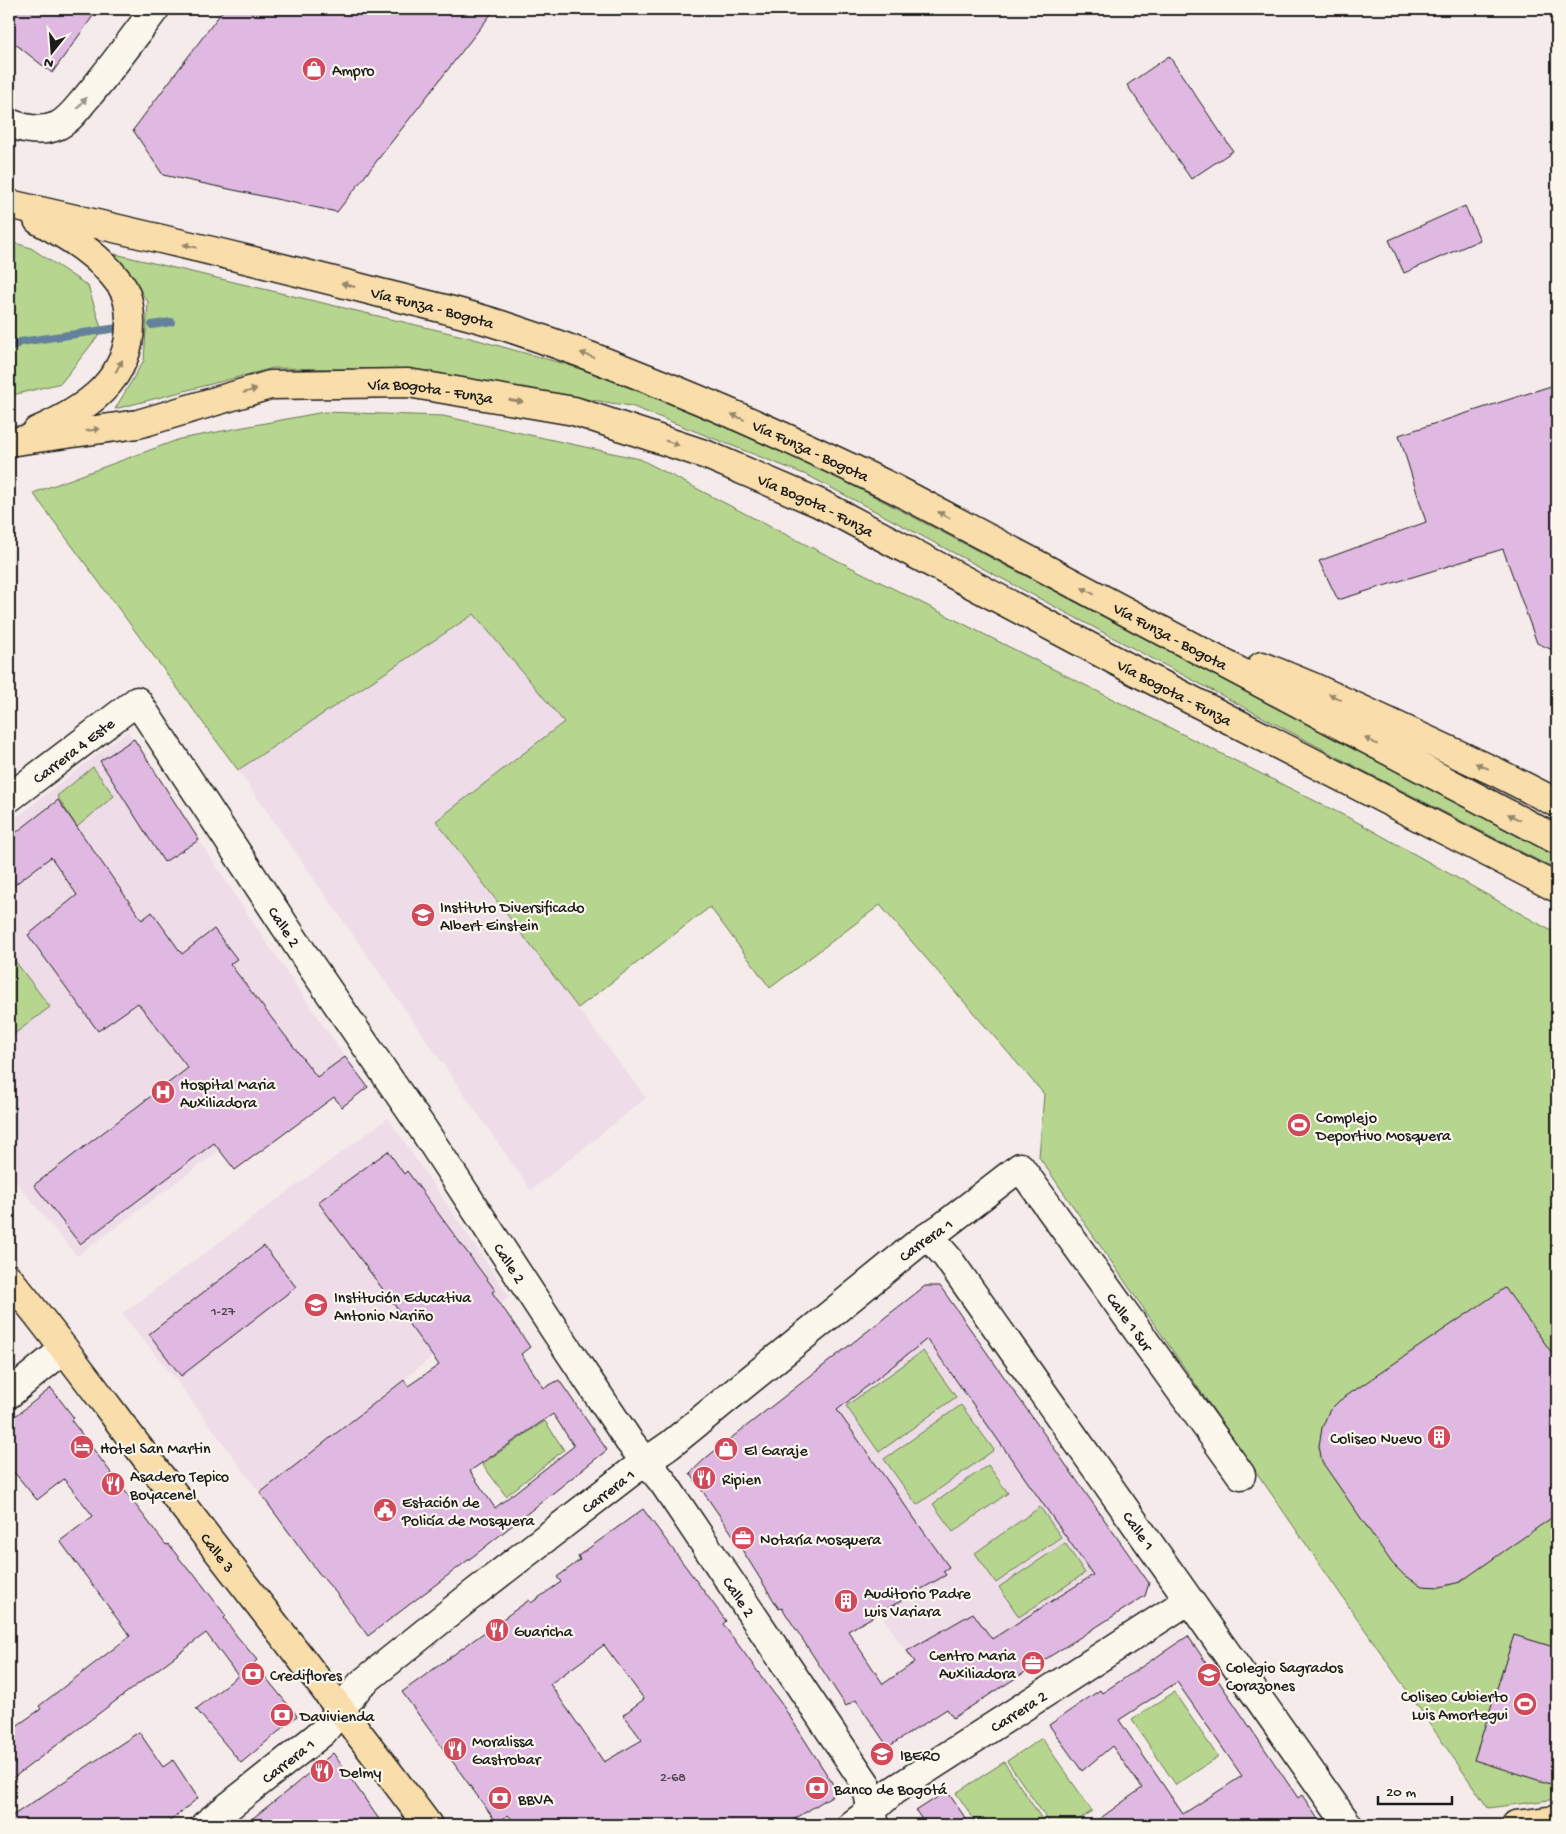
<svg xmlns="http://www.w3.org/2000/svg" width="1566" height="1834" viewBox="0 0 1566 1834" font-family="'Gochi Hand',sans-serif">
<rect width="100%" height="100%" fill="#f5ebea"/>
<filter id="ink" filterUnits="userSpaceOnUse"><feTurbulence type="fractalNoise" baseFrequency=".02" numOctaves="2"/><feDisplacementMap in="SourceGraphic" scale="10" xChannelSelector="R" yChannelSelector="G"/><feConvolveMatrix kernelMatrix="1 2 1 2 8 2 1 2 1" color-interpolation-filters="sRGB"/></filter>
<g filter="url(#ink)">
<g fill="#eedce8">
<path d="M 474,614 L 564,722 L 436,822 L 646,1098 L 531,1190 L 238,770 Z"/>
<path d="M 128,731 L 252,921 L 345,1057 L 77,1256 L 9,1174 L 9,823 Z"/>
<path d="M 388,1118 L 509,1296 L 260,1493 L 177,1381 L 122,1314 Z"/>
<path d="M 940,1286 L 1149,1583 L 1145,1596 L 953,1718 L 879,1612 L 778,1457 Z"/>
</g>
<g fill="#b6d58e" stroke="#697855">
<path d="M 9,241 L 31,248 L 88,286 L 102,331 L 61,383 L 9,396 Z"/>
<path d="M 115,254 L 467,337 L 597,373 L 801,458 L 1557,855 L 1557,870 L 1362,770 L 809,476 L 631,406 L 394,370 L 273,368 L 115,409 L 144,360 L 148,302 Z"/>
<path d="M 324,412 L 443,416 L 640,459 L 767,525 L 1359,823 L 1557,934 L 1557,1799 L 1488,1808 L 1039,1157 L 1044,1094 L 880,905 L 770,988 L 710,907 L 578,1008 L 436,821 L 564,722 L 474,614 L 238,770 L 33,493 L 180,439 Z"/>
<path d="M 93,767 L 114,796 L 77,827 L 57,796 Z"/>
<path d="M 9,953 L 50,1007 L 9,1038 Z"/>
<path d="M 923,1351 L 956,1397 L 879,1452 L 846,1406 Z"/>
<path d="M 961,1405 L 994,1450 L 917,1505 L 884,1459 Z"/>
<path d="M 545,1421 L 564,1450 L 506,1496 L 482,1464 Z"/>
<path d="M 988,1465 L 1008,1493 L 953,1532 L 933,1504 Z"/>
<path d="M 1040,1507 L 1061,1537 L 996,1583 L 975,1553 Z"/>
<path d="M 1065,1543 L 1085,1573 L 1019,1617 L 999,1587 Z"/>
<path d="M 1174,1692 L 1218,1757 L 1176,1785 L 1132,1720 Z"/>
<path d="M 1042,1738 L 1092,1811 L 1070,1825 L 1051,1825 L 1007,1761 Z"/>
<path d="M 1004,1762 L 1046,1825 L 978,1825 L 956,1793 Z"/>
</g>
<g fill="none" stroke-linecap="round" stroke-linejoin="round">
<g stroke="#63819b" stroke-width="8">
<path d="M 152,325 L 171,322"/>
<path d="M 9,349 L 20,342 L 118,328"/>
</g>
</g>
<g fill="#dfb9e2" stroke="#1c1c1c" fill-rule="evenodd">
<path d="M 9,9 L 98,9 L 52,73 L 9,39 Z"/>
<path d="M 224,9 L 495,9 L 337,212 L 163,175 L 133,130 Z"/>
<path d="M 1169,56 L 1233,151 L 1191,179 L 1127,85 Z"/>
<path d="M 1465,206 L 1480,240 L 1404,273 L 1389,240 Z"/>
<path d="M 1557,384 L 1557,652 L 1537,643 L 1503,549 L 1338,600 L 1319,561 L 1426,522 L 1399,435 Z"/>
<path d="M 134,739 L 199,840 L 164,862 L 100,761 Z"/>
<path d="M 58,800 L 142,920 L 152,912 L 182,954 L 214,929 L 237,959 L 230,964 L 317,1077 L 345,1057 L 368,1087 L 342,1107 L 334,1097 L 235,1170 L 214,1143 L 80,1244 L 34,1185 L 188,1068 L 138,1003 L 98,1031 L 28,935 L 77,895 L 51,857 L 9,889 L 9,838 Z"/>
<path d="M 388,1151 L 404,1174 L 407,1171 L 495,1290 L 492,1292 L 530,1347 L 521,1354 L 544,1388 L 559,1380 L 607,1450 L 480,1551 L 368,1636 L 337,1594 L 318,1572 L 260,1493 L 404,1380 L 408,1386 L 439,1365 L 318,1202 ZM 553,1414 L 574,1446 L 495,1508 L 470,1471 Z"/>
<path d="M 264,1246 L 296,1287 L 181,1376 L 149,1334 Z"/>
<path d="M 925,1286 L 940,1286 L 1149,1583 L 1145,1596 L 953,1718 L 947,1709 L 888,1747 L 856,1700 L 846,1706 L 782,1608 L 779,1609 L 731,1532 L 690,1473 L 707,1457 ZM 927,1339 L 1093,1575 L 992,1639 L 973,1613 L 907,1651 L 915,1662 L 883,1684 L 848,1631 L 946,1575 L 943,1571 L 949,1567 L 837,1410 Z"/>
<path d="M 1505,1288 L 1557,1360 L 1557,1514 L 1460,1582 L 1440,1587 L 1422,1586 L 1405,1576 L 1392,1563 L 1322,1462 L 1319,1446 L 1322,1428 L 1329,1411 L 1339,1401 Z"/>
<path d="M 51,1388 L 74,1418 L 71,1420 L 166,1545 L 168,1544 L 191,1573 L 193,1572 L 204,1587 L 226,1616 L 224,1618 L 236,1635 L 257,1660 L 254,1663 L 297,1716 L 241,1763 L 196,1709 L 238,1676 L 206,1633 L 9,1781 L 9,1731 L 41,1709 L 39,1706 L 130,1636 L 60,1541 L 93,1516 L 64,1479 L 37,1500 L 9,1466 L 9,1421 Z"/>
<path d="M 643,1509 L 726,1621 L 723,1624 L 783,1706 L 838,1792 L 785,1825 L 518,1825 L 508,1815 L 497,1823 L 402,1692 L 529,1600 L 531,1603 L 561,1582 L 557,1577 L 580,1560 L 578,1556 ZM 604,1645 L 644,1699 L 623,1715 L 642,1740 L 604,1762 L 550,1684 Z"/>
<path d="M 1514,1635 L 1557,1648 L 1557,1786 L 1474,1760 Z"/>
<path d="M 1188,1636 L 1298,1798 L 1302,1795 L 1322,1825 L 1091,1825 L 1142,1788 L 1112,1746 L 1082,1771 L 1049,1725 L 1100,1690 L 1102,1693 ZM 1177,1682 L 1242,1776 L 1183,1814 L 1119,1720 Z"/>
<path d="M 139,1732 L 163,1767 L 173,1760 L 198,1798 L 165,1825 L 9,1825 L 9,1818 Z"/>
<path d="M 333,1753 L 383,1825 L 244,1825 L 291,1788 Z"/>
<path d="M 947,1791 L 970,1825 L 926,1825 L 916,1811 Z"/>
</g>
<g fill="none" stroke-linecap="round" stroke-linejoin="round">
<g stroke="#1c1c1c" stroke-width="31">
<g id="minor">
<path d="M 9,123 C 24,129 41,133 57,126 C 70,120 78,107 87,97 C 111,69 133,38 155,9"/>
<path id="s1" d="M 9,798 L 137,701 L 312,967 L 421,1126 L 556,1332 L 629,1441 L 663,1482 L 866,1784 L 875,1825"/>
<path id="s2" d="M 929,1237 L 947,1257 L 1348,1825"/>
<path d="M 9,1394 L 64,1349"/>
<path id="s3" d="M 205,1825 L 323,1732 L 361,1684 L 468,1598 L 631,1472 L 670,1445 L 918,1243 L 941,1228 L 1020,1167 L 1241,1475"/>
<path id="s4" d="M 852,1825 L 872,1810 L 893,1791 L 1189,1600"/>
</g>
</g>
<g stroke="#1c1c1c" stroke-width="31">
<g id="major">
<path id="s5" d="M 9,204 C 129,231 249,259 369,290 C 414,302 460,311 504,326 C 638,370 767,427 893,488 L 1557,840"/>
<path d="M 37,431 C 85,410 131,380 130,322 C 130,311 128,295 121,285 C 99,255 70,237 38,220"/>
<path id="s6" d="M 9,442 L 138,424 L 270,385 L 408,383 L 574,411 L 707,455 L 819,503 L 1137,672 L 1557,888"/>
<path d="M 1262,666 L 1313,687 L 1496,772 L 1557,803"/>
<path id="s7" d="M 9,1279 C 65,1347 116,1419 170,1489 C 256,1601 344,1712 428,1825"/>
<path d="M 1516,1825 L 1557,1820"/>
</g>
</g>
<use href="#minor" stroke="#fbf7ec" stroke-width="28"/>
<use href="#major" stroke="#f9deab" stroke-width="28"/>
</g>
<defs><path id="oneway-solid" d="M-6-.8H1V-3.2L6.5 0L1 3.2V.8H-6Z" transform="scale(1.25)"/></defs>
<use fill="#97948e" href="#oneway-solid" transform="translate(82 103) rotate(-50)"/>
<g fill="#96876b">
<use href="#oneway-solid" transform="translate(190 246) rotate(-167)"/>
<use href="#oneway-solid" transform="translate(348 285) rotate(-165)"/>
<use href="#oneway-solid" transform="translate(587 355) rotate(-160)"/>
<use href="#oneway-solid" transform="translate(119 366) rotate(-61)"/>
<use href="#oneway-solid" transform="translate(250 391) rotate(-16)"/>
<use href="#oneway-solid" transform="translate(516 401) rotate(9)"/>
<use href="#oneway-solid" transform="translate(738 417) rotate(-156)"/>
<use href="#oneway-solid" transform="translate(93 430) rotate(-8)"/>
<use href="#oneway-solid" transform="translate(672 443) rotate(19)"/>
<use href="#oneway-solid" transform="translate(944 515) rotate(-152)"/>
<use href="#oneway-solid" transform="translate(1088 591) rotate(-152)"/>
<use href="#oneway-solid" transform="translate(1335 697) rotate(-155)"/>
<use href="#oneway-solid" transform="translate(1371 741) rotate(-152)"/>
<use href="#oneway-solid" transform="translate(1482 766) rotate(-157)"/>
<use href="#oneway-solid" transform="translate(1514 817) rotate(-152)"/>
</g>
</g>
<defs>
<g id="shop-disc" transform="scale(1.25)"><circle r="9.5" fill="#d1495b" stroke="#fbf7ec"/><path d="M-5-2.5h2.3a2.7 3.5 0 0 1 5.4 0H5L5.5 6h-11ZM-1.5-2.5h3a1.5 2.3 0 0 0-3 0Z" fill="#fff"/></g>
<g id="school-disc" transform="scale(1.25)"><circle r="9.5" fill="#d1495b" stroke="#fbf7ec"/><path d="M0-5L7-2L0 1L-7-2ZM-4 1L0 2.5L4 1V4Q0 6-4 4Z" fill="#fff"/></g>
<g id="hospital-disc" transform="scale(1.25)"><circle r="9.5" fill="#d1495b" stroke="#fbf7ec"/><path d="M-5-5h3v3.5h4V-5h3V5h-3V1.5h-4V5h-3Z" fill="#fff"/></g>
<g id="stadium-disc" transform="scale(1.25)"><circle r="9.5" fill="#d1495b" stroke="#fbf7ec"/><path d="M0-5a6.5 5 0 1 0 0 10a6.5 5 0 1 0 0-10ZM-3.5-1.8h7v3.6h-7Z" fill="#fff"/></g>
<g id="building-disc" transform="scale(1.25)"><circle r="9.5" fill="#d1495b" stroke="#fbf7ec"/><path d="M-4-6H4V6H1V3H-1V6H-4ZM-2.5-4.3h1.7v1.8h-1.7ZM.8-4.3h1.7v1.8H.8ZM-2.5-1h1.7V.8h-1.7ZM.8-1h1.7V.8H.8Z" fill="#fff"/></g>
<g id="hotel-disc" transform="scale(1.25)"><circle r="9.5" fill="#d1495b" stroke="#fbf7ec"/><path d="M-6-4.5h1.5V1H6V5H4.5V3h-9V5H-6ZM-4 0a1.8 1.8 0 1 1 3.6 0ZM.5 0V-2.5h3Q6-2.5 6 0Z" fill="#fff"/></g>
<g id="restaurant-disc" transform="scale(1.25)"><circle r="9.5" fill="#d1495b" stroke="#fbf7ec"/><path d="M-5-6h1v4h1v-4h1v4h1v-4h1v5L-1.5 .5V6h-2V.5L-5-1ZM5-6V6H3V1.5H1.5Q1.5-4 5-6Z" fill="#fff"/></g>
<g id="civic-disc" transform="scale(1.25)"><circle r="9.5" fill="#d1495b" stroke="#fbf7ec"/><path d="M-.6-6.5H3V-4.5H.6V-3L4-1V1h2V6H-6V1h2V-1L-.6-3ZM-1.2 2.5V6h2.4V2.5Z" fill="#fff"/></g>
<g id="office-disc" transform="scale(1.25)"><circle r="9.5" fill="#d1495b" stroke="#fbf7ec"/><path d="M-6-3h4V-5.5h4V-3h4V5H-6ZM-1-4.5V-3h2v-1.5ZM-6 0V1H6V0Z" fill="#fff"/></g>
<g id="bank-disc" transform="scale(1.25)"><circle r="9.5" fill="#d1495b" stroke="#fbf7ec"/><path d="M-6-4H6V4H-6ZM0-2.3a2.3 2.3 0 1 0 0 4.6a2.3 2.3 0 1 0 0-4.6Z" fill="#fff"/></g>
<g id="university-disc" transform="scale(1.25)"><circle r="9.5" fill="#d1495b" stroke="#fbf7ec"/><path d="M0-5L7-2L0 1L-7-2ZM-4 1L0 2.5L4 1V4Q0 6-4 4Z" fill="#fff"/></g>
</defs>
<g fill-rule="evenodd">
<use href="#shop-disc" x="314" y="69"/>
<use href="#school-disc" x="423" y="915"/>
<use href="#hospital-disc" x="163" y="1092"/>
<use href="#stadium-disc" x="1299" y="1125"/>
<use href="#school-disc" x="316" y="1305"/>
<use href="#building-disc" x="1439" y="1437"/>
<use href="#hotel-disc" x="82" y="1447"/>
<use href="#shop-disc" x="726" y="1449"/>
<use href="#restaurant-disc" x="704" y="1478"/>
<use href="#restaurant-disc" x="113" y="1484"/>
<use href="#civic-disc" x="385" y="1510"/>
<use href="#office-disc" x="743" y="1538"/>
<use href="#building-disc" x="846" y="1601"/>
<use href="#restaurant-disc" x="497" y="1630"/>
<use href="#office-disc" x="1033" y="1663"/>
<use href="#bank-disc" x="253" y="1674"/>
<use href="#school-disc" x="1209" y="1675"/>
<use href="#stadium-disc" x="1525" y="1704"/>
<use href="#bank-disc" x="282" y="1715"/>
<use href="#restaurant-disc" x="455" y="1749"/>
<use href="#university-disc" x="882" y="1754"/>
<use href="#restaurant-disc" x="322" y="1771"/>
<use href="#bank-disc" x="817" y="1788"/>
<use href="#bank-disc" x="500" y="1798"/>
</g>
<g text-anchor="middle" stroke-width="4.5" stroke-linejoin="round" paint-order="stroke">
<g font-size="14" fill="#4d434e">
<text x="223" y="1315">1-27</text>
<text x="673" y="1781">2-68</text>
</g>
<g font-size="16" fill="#1c1c1c" stroke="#fbf7ec" text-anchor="start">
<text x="332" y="75">Ampro</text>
<text x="440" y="912">Instituto Diversificado<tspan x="440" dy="18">Albert Einstein</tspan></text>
<text x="180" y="1089">Hospital Maria<tspan x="180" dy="18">Auxiliadora</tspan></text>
<text x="1316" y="1122">Complejo<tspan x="1316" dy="18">Deportivo Mosquera</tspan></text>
<text x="334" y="1302">Institución Educativa<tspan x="334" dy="18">Antonio Nariño</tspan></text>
<text x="1422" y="1443" text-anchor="end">Coliseo Nuevo</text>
<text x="100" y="1453">Hotel San Martin</text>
<text x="744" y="1455">El Garaje</text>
<text x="130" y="1481">Asadero Tepico<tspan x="130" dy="18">Boyacenel</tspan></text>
<text x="722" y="1484">Ripien</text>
<text x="402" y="1507">Estación de<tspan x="402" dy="18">Policía de Mosquera</tspan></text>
<text x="760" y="1544">Notaría Mosquera</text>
<text x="864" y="1598">Auditorio Padre<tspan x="864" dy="18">Luis Variara</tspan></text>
<text x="514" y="1636">Guaricha</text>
<text x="1016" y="1660" text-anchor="end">Centro Maria<tspan x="1016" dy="18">Auxiliadora</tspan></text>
<text x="1226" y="1672">Colegio Sagrados<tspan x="1226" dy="18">Corazones</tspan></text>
<text x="270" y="1680">Crediflores</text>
<text x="1508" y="1701" text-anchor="end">Coliseo Cubierto<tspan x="1508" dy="18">Luis Amortegui</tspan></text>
<text x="300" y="1721">Davivienda</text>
<text x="472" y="1746">Moralissa<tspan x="472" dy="18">Gastrobar</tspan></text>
<text x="900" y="1760">IBERO</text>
<text x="340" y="1777">Delmy</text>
<text x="834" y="1794">Banco de Bogotá</text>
<text x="518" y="1804">BBVA</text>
</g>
<g font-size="16" fill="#1c1c1c" stroke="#fbf7ec">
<text dy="6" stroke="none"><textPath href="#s5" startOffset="436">Vía Funza - Bogota</textPath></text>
<text dy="6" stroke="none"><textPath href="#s6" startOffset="429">Vía Bogota - Funza</textPath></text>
<text dy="6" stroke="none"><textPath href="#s5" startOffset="841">Vía Funza - Bogota</textPath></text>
<text dy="6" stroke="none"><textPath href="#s6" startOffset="834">Vía Bogota - Funza</textPath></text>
<text dy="6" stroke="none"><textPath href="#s5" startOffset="1246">Vía Funza - Bogota</textPath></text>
<text dy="6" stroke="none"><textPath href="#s6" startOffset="1239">Vía Bogota - Funza</textPath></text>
<text dy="6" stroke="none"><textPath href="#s1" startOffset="80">Carrera 4 Este</textPath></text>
<text dy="6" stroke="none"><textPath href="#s1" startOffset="430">Calle 2</textPath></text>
<text dy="6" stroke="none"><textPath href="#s3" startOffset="930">Carrera 1</textPath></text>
<text dy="6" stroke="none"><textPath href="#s1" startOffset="835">Calle 2</textPath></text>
<text dy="6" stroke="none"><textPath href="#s3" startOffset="1239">Calle 1 Sur</textPath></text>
<text dy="6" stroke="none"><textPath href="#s3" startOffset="525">Carrera 1</textPath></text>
<text dy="6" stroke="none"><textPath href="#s2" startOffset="361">Calle 1</textPath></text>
<text dy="6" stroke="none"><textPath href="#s7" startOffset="344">Calle 3</textPath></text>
<text dy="6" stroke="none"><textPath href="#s1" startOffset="1240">Calle 2</textPath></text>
<text dy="6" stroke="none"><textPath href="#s4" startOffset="202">Carrera 2</textPath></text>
<text dy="6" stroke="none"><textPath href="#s3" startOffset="105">Carrera 1</textPath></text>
</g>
</g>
<rect width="1566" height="1834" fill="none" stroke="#fbf7ec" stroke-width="30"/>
<rect x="15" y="15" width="1536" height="1804" fill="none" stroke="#1c1c1c" stroke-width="2" filter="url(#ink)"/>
<g transform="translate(52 52) rotate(197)" stroke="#fbf7ec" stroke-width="4" paint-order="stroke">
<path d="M0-4L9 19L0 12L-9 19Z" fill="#1c1c1c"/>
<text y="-8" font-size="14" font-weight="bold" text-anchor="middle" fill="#1c1c1c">N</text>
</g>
<path d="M1378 1796v8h74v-8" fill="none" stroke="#1c1c1c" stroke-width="2.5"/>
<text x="1386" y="1796" font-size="15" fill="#1c1c1c" stroke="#fbf7ec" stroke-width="4" paint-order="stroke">20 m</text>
</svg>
